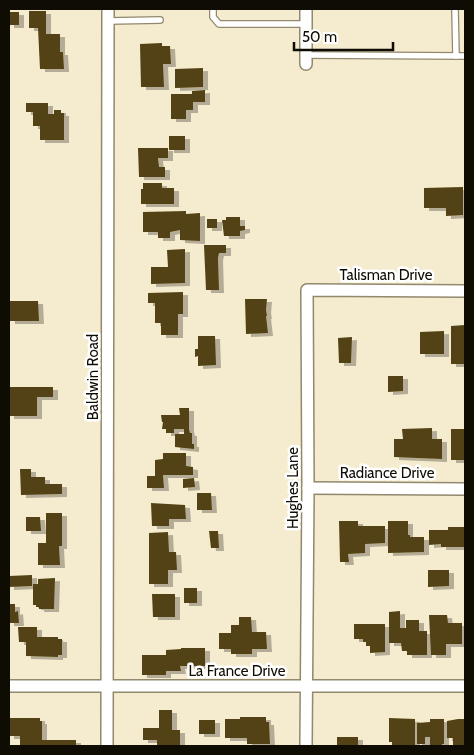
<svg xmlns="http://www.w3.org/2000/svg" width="474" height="755" viewBox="0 0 474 755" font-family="Cabin,sans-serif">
<defs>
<filter id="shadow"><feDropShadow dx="5" dy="3" stdDeviation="0" flood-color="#0004"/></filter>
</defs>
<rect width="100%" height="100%" fill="#f5ebce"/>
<g fill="#524312" filter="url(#shadow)">
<path d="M 29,11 L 46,11 L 46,34 L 60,34 L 60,52 L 63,52 L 64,69 L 40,69 L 38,28 L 29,28 Z"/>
<rect x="9" y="12" width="10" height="13"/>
<path d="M 162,43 L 162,46 L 170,46 L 171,64 L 163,64 L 164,87 L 141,87 L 140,44 Z"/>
<path d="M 203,68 L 203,87 L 175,88 L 175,69 Z"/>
<path d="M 205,90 L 205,102 L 193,102 L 193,110 L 186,110 L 186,119 L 171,119 L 171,94 L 192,94 L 192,91 Z"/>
<path d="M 26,103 L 48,103 L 48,114 L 54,114 L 54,110 L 61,110 L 61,113 L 64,113 L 64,140 L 40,140 L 40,126 L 33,126 L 33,112 L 26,112 Z"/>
<rect x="169" y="136" width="16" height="14"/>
<path d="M 138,148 L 168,148 L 168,158 L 158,158 L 159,167 L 165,167 L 165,177 L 139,177 Z"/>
<path d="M 143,183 L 162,183 L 162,188 L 174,188 L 174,204 L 141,204 L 141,189 L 143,189 Z"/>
<path d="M 463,187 L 463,215 L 446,216 L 446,208 L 424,208 L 424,188 Z"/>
<path d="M 186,211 L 186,214 L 200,213 L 200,241 L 180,240 L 180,230 L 170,232 L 170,238 L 158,238 L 158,232 L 143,232 L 143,212 Z"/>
<path d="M 226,217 L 240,217 L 240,226 L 245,226 L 245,230 L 240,231 L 240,236 L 224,236 L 222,220 L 226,220 Z"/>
<rect x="207" y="219" width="10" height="9"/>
<path d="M 204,245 L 226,245 L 226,253 L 219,253 L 218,258 L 219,290 L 206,290 Z"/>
<path d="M 185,249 L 185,283 L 151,284 L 151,267 L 168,267 L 167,250 Z"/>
<path d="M 183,292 L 183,314 L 178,314 L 178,335 L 161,335 L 161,323 L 155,323 L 155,303 L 148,303 L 148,293 Z"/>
<path d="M 245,299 L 267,299 L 266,310 L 267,316 L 266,316 L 268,333 L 246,334 Z"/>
<path d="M 9,301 L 38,301 L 39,321 L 10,321 Z"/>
<path d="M 465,325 L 465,364 L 451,364 L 451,326 Z"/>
<path d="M 444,331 L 444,354 L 420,354 L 420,332 Z"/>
<path d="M 198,336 L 215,336 L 216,365 L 198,366 L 198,356 L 195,357 L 195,349 L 198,349 Z"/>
<path d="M 352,337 L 351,363 L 339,363 L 338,338 Z"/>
<path d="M 388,376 L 403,376 L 403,391 L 388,392 Z"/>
<path d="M 9,387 L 53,387 L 53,397 L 37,397 L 37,416 L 9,416 Z"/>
<path d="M 179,408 L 189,408 L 189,429 L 190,433 L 192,433 L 192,444 L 194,444 L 194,449 L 175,447 L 175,434 L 184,434 L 184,429 L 174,429 L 174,433 L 166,433 L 166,429 L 162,429 L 163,422 L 162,422 L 161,415 L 180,415 Z"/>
<path d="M 432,428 L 432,439 L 442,439 L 442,459 L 394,457 L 394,439 L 403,439 L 402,429 Z"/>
<rect x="451" y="429" width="14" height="31"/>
<path d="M 163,453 L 186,453 L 186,466 L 193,467 L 193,475 L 163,475 L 164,488 L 147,488 L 147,476 L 155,476 L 155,460 L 163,459 Z"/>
<path d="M 20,469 L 31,469 L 31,477 L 45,477 L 45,484 L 62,484 L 62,494 L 21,495 Z"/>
<path d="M 194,478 L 195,487 L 183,488 L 183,479 Z"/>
<path d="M 197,493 L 211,493 L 212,510 L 197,510 Z"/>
<path d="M 151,503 L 185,505 L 186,519 L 169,519 L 169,526 L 152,526 Z"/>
<path d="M 46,513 L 62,513 L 62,546 L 59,546 L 60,565 L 38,565 L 38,543 L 46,543 Z"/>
<path d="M 26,517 L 40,517 L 41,531 L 26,531 Z"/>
<path d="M 339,521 L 358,521 L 358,526 L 385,526 L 385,543 L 365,544 L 365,553 L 348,554 L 349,562 L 340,562 Z"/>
<path d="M 388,521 L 408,521 L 408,535 L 410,535 L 410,537 L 424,537 L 424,552 L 388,553 Z"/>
<path d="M 448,527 L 465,527 L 465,547 L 441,547 L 441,544 L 429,545 L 429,530 L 448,530 Z"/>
<path d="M 209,531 L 218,531 L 219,548 L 211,548 Z"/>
<path d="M 168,532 L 169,552 L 176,552 L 177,570 L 168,570 L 168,584 L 149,584 L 149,533 Z"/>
<path d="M 428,570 L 449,570 L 449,586 L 428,587 Z"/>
<path d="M 32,575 L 32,586 L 9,587 L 9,576 Z"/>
<path d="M 55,578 L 54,609 L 39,609 L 39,607 L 36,607 L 36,605 L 33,605 L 33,584 L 38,584 L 38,579 Z"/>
<rect x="184" y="588" width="13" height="15"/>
<path d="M 152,594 L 175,594 L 175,617 L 153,617 Z"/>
<path d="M 9,604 L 15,604 L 15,612 L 18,611 L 19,623 L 9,623 Z"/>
<path d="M 400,611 L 400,628 L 406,628 L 406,620 L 419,620 L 419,631 L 427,631 L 427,655 L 407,655 L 407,651 L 402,651 L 401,643 L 389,643 L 389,612 Z"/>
<path d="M 429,615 L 447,615 L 448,623 L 462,623 L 462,644 L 446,644 L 446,655 L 431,655 Z"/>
<path d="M 239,617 L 251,617 L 252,632 L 266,632 L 267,649 L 252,649 L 252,654 L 231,654 L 231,649 L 219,649 L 219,633 L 231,633 L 231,625 L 239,625 Z"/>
<path d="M 354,624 L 385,624 L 385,652 L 370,653 L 370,646 L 366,646 L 366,642 L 363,642 L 363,639 L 354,639 Z"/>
<path d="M 18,627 L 37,627 L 37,637 L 58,637 L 58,639 L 62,639 L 62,655 L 58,655 L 58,657 L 26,656 L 26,642 L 19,642 Z"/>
<path d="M 181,648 L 205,648 L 205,666 L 180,666 L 181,671 L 166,671 L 166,675 L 142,675 L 142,655 L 166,655 L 166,650 L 181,649 Z"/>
<path d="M 159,710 L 172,710 L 172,730 L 180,730 L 180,746 L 157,746 L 157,740 L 143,740 L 143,728 L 159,728 Z"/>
<path d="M 240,717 L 266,717 L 266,722 L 269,722 L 270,744 L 247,744 L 247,738 L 225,738 L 225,719 L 240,719 Z"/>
<path d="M 9,718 L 40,718 L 40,721 L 42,721 L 42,740 L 76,740 L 76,746 L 20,746 L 20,736 L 9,736 Z"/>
<path d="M 389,718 L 415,719 L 415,746 L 392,746 L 392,742 L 389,742 Z"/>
<path d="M 430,719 L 444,719 L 444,744 L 442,744 L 442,746 L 430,746 L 430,737 L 425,737 L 425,744 L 417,744 L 417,723 L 430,722 Z"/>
<path d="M 458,719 L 465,719 L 465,746 L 453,746 L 453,738 L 447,738 L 447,721 Z"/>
<rect x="199" y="720" width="16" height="14"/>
<rect x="337" y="737" width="21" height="9"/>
</g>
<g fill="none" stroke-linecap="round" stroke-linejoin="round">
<g stroke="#91886d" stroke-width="8">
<g id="lane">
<path d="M 213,9 L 213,17 L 219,24 L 306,24"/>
<path d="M 455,9 L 456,56"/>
<path d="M 108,21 L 160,20"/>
<path d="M 306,55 L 465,56"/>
</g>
</g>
<g stroke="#91886d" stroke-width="14">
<g id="street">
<path d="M 306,9 L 306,64"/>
<path d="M 308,488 L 465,489"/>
<path d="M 9,686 L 465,686"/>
<path d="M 107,746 L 108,9"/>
<path d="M 306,746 L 308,488 L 307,290 L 465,291"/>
</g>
</g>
<use href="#lane" stroke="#fff" stroke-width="5.5"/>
<use href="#street" stroke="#fff" stroke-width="11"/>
</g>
<g text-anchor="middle" stroke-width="5" stroke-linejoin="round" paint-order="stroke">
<g font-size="15" fill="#0f0c03" stroke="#fff">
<text x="386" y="280">Talisman Drive</text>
<text transform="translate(93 377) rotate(-90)" y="5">Baldwin Road</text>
<text x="387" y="478">Radiance Drive</text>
<text transform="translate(293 488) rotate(-90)" y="5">Hughes Lane</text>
<text x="237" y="676">La France Drive</text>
</g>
</g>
<rect width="474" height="755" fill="none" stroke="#0f0c03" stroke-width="20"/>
<path d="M294 42v8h99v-8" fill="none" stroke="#0f0c03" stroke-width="2.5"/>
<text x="302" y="42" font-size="15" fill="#0f0c03" stroke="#ffffff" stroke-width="4" paint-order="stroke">50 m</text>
</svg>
